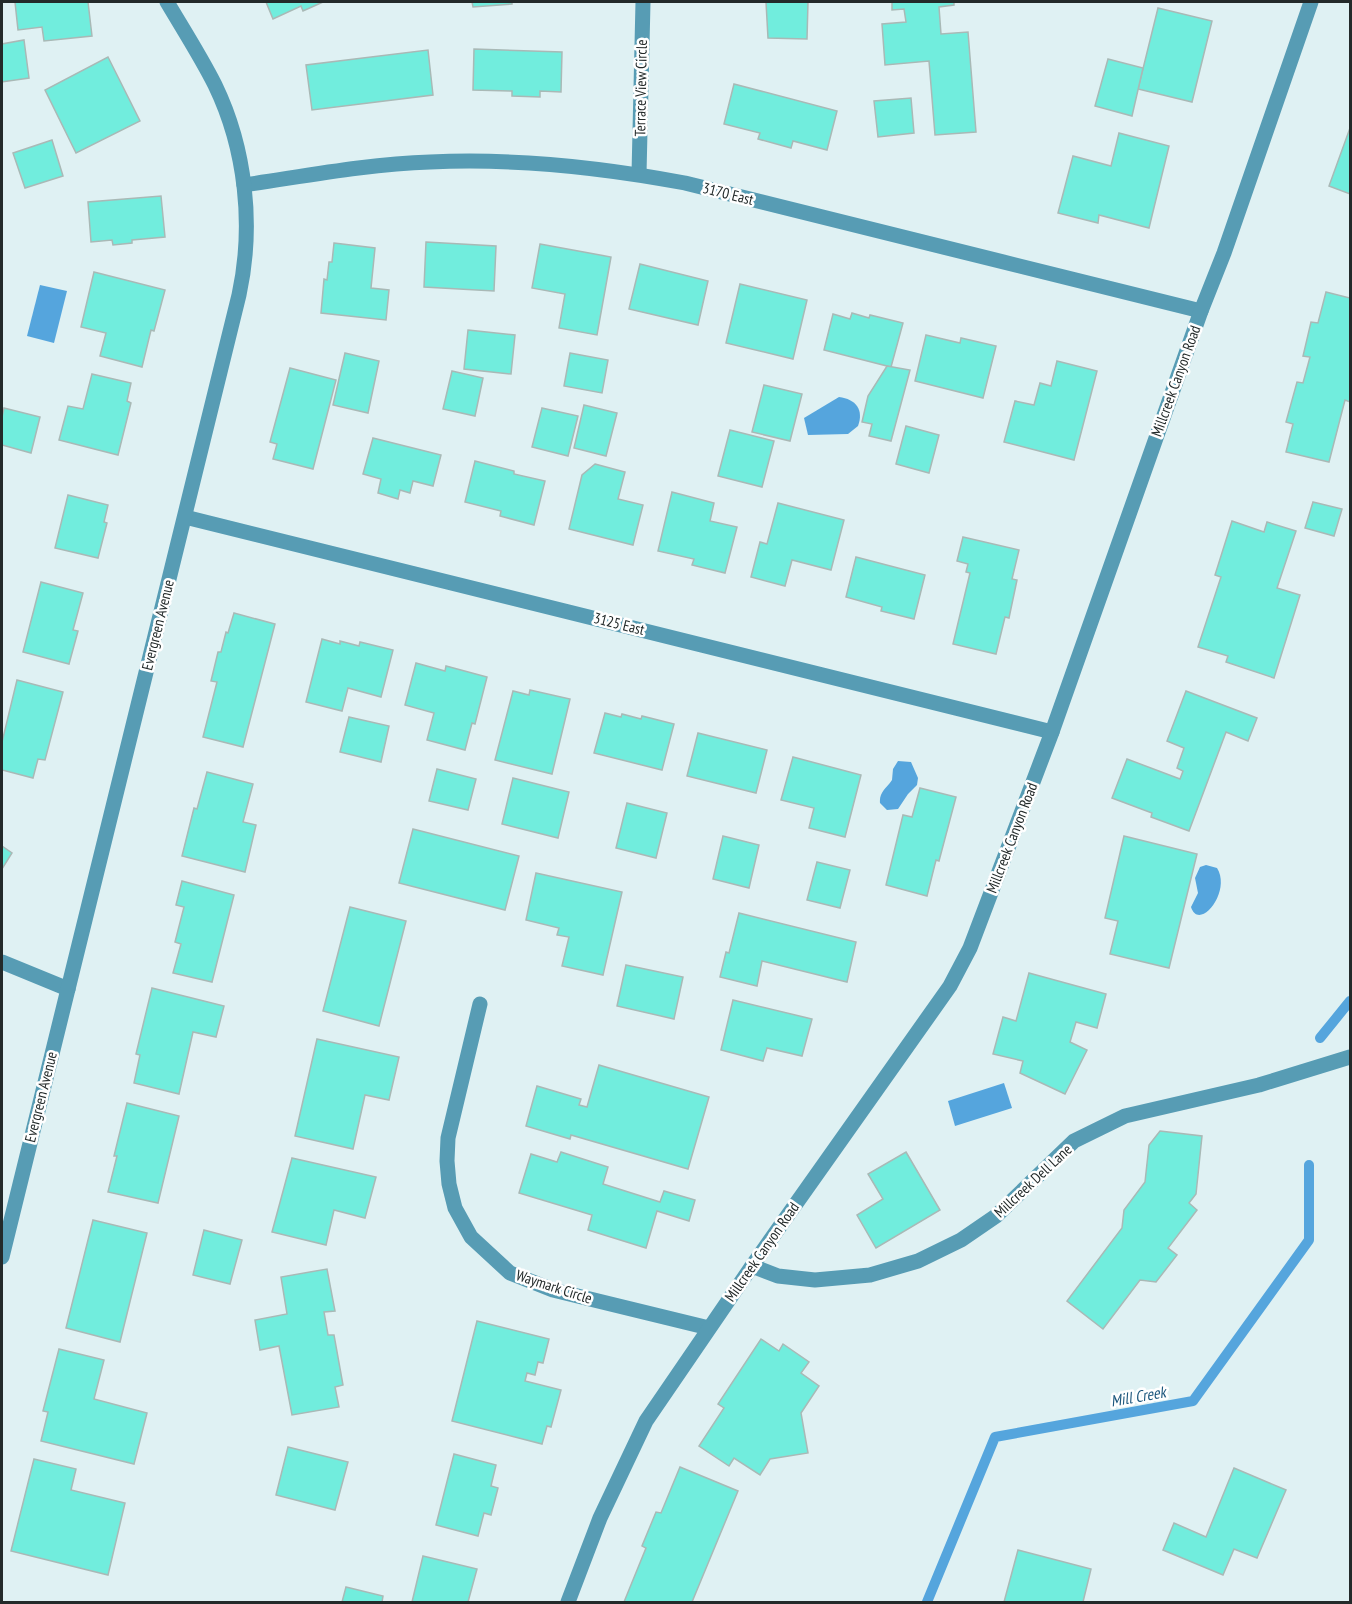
<svg xmlns="http://www.w3.org/2000/svg" width="1352" height="1604" viewBox="0 0 1352 1604" font-family="'PT Sans Narrow',sans-serif">
<rect width="100%" height="100%" fill="#dff1f3"/>
<g fill="#55a5dd">
<path d="M 40,285 L 67,291 L 54,343 L 27,336 Z"/>
<path d="M 839,397 C 856,399 864,410 858,426 L 848,434 L 808,435 L 804,418 Z"/>
<path d="M 898,761 L 911,762 L 918,778 L 917,785 L 908,794 L 898,809 L 887,810 L 880,803 C 879,792 886,789 892,780 L 893,769 Z"/>
<path d="M 1206,865 L 1217,868 C 1232,892 1199,932 1191,907 L 1198,893 L 1195,878 L 1200,867 Z"/>
<path d="M 1004,1083 L 1012,1108 L 955,1126 L 948,1101 Z"/>
</g>
<g fill="none" stroke-linecap="round" stroke-linejoin="round">
<g stroke="#55a5dd" stroke-width="10">
<path d="M 1320,1038 L 1350,1001"/>
<path d="M 927,1602 L 995,1437 L 1193,1401 L 1309,1240 L 1309,1165"/>
</g>
</g>
<g fill="#71eddd" stroke="#a9b9b6" stroke-width="1.5">
<path d="M 15,2 L 88,2 L 92,36 L 44,41 L 42,27 L 18,30 Z"/>
<path d="M 266,2 L 323,2 L 303,11 L 301,6 L 273,19 Z"/>
<path d="M 472,2 L 512,2 L 512,4 L 473,7 Z"/>
<path d="M 763,2 L 808,2 L 807,39 L 768,38 L 766,2 Z"/>
<path d="M 892,2 L 954,2 L 954,5 L 939,7 L 941,34 L 968,32 L 976,132 L 935,135 L 929,61 L 885,65 L 882,24 L 906,22 L 904,9 L 892,10 Z"/>
<path d="M 1158,8 L 1212,21 L 1192,102 L 1138,89 Z"/>
<path d="M 24,40 L 29,78 L 2,82 L 2,44 Z"/>
<path d="M 474,49 L 562,52 L 561,92 L 540,91 L 540,97 L 512,96 L 512,91 L 473,90 Z"/>
<path d="M 428,50 L 433,95 L 312,110 L 306,65 Z"/>
<path d="M 108,57 L 140,121 L 76,153 L 45,90 Z"/>
<path d="M 1108,59 L 1143,68 L 1132,116 L 1095,106 Z"/>
<path d="M 734,84 L 837,111 L 827,150 L 793,141 L 791,148 L 758,139 L 760,133 L 724,124 Z"/>
<path d="M 911,98 L 914,133 L 878,137 L 874,101 Z"/>
<path d="M 1350,128 L 1350,194 L 1329,186 Z"/>
<path d="M 1119,133 L 1169,146 L 1149,228 L 1099,215 L 1098,223 L 1058,213 L 1073,156 L 1111,166 Z"/>
<path d="M 52,140 L 63,176 L 25,188 L 13,153 Z"/>
<path d="M 161,196 L 165,237 L 132,240 L 132,243 L 113,245 L 112,240 L 91,242 L 88,202 Z"/>
<path d="M 426,242 L 496,246 L 494,291 L 424,287 Z"/>
<path d="M 334,243 L 375,248 L 371,288 L 389,290 L 386,320 L 321,313 L 324,279 L 327,280 L 329,262 L 332,262 Z"/>
<path d="M 540,244 L 611,257 L 597,335 L 559,328 L 565,294 L 532,288 Z"/>
<path d="M 640,264 L 708,281 L 698,325 L 629,309 Z"/>
<path d="M 94,272 L 165,290 L 154,331 L 151,330 L 142,367 L 100,356 L 106,333 L 81,327 Z"/>
<path d="M 740,284 L 807,300 L 793,359 L 726,343 Z"/>
<path d="M 1326,292 L 1350,298 L 1350,402 L 1345,400 L 1329,462 L 1286,452 L 1293,424 L 1286,422 L 1297,382 L 1303,383 L 1310,357 L 1303,356 L 1311,322 L 1318,323 Z"/>
<path d="M 852,313 L 869,318 L 870,315 L 903,323 L 891,367 L 824,350 L 833,314 L 850,319 Z"/>
<path d="M 468,330 L 515,335 L 511,374 L 464,369 Z"/>
<path d="M 926,335 L 960,343 L 961,338 L 996,346 L 983,398 L 915,381 Z"/>
<path d="M 345,353 L 379,361 L 368,413 L 333,405 Z"/>
<path d="M 570,353 L 608,360 L 602,393 L 564,386 Z"/>
<path d="M 1057,361 L 1097,371 L 1074,460 L 1004,442 L 1015,401 L 1034,405 L 1040,383 L 1051,386 Z"/>
<path d="M 887,366 L 910,370 L 891,441 L 869,436 L 872,424 L 862,422 L 868,396 Z"/>
<path d="M 290,368 L 336,380 L 313,469 L 273,459 L 277,444 L 270,442 Z"/>
<path d="M 452,371 L 483,378 L 475,416 L 443,409 Z"/>
<path d="M 92,374 L 131,383 L 127,401 L 131,403 L 118,455 L 59,440 L 68,406 L 83,409 Z"/>
<path d="M 764,385 L 802,394 L 790,441 L 752,432 Z"/>
<path d="M 584,405 L 617,413 L 606,456 L 574,448 Z"/>
<path d="M 4,408 L 40,417 L 31,453 L 2,445 L 2,417 Z"/>
<path d="M 542,408 L 578,416 L 568,456 L 532,447 Z"/>
<path d="M 906,426 L 939,435 L 929,473 L 896,464 Z"/>
<path d="M 730,430 L 774,441 L 762,487 L 718,476 Z"/>
<path d="M 373,438 L 441,455 L 433,486 L 413,481 L 410,493 L 400,490 L 398,499 L 378,493 L 381,479 L 363,474 Z"/>
<path d="M 475,461 L 514,471 L 514,474 L 545,481 L 534,525 L 500,516 L 501,511 L 465,502 Z"/>
<path d="M 595,464 L 625,472 L 618,499 L 643,505 L 633,545 L 569,529 L 582,475 Z"/>
<path d="M 672,492 L 714,503 L 710,521 L 737,527 L 725,573 L 692,565 L 694,559 L 658,551 Z"/>
<path d="M 68,495 L 108,505 L 104,522 L 107,523 L 98,558 L 55,548 Z"/>
<path d="M 1313,502 L 1342,509 L 1334,536 L 1305,528 Z"/>
<path d="M 778,503 L 844,520 L 831,570 L 792,560 L 785,586 L 751,577 L 760,542 L 767,544 Z"/>
<path d="M 1232,521 L 1264,532 L 1267,522 L 1296,531 L 1277,588 L 1300,595 L 1274,678 L 1226,662 L 1228,656 L 1198,647 L 1221,577 L 1215,575 Z"/>
<path d="M 963,537 L 1019,550 L 1012,579 L 1017,580 L 1009,618 L 1005,617 L 996,654 L 953,644 L 970,573 L 966,572 L 968,564 L 957,561 Z"/>
<path d="M 856,557 L 925,575 L 914,619 L 881,611 L 882,607 L 846,597 Z"/>
<path d="M 41,582 L 83,593 L 73,630 L 78,631 L 69,664 L 23,652 Z"/>
<path d="M 234,613 L 275,624 L 243,747 L 203,737 L 217,682 L 211,681 L 218,652 L 221,652 L 226,632 L 228,633 Z"/>
<path d="M 322,639 L 340,644 L 340,641 L 359,646 L 360,642 L 393,650 L 381,697 L 348,688 L 342,711 L 306,702 Z"/>
<path d="M 416,663 L 445,671 L 446,666 L 487,677 L 475,724 L 472,723 L 465,750 L 427,740 L 434,713 L 405,705 Z"/>
<path d="M 17,680 L 63,692 L 45,760 L 38,759 L 33,778 L 2,770 L 2,742 Z"/>
<path d="M 530,690 L 570,699 L 552,774 L 495,760 L 513,691 L 529,695 Z"/>
<path d="M 1186,691 L 1257,718 L 1248,741 L 1226,732 L 1189,831 L 1151,817 L 1152,813 L 1112,798 L 1127,759 L 1180,779 L 1183,771 L 1177,768 L 1184,748 L 1167,741 Z"/>
<path d="M 605,713 L 621,717 L 622,714 L 641,719 L 642,716 L 674,724 L 662,770 L 594,753 Z"/>
<path d="M 349,717 L 389,726 L 381,762 L 340,752 Z"/>
<path d="M 698,733 L 767,750 L 756,793 L 687,776 Z"/>
<path d="M 793,757 L 861,775 L 845,837 L 809,828 L 814,808 L 781,800 Z"/>
<path d="M 437,769 L 476,779 L 468,810 L 429,801 Z"/>
<path d="M 207,772 L 253,784 L 243,822 L 256,825 L 245,872 L 182,856 L 194,808 L 197,809 Z"/>
<path d="M 513,778 L 569,792 L 558,838 L 502,824 Z"/>
<path d="M 920,788 L 956,797 L 939,861 L 936,860 L 927,896 L 886,885 L 903,815 L 912,817 Z"/>
<path d="M 627,803 L 667,813 L 656,858 L 616,848 Z"/>
<path d="M 413,829 L 519,856 L 505,910 L 399,883 Z"/>
<path d="M 723,836 L 759,845 L 749,888 L 713,879 Z"/>
<path d="M 1124,836 L 1197,854 L 1169,968 L 1110,954 L 1118,921 L 1105,918 Z"/>
<path d="M 2,846 L 12,853 L 2,869 Z"/>
<path d="M 817,862 L 850,870 L 840,908 L 807,900 Z"/>
<path d="M 536,873 L 622,892 L 603,975 L 562,966 L 569,937 L 557,935 L 559,928 L 526,920 Z"/>
<path d="M 182,881 L 234,895 L 212,982 L 173,973 L 181,944 L 175,942 L 184,907 L 176,905 Z"/>
<path d="M 350,907 L 406,921 L 379,1026 L 323,1011 Z"/>
<path d="M 739,913 L 856,942 L 847,982 L 762,961 L 757,986 L 720,977 L 726,952 L 729,953 Z"/>
<path d="M 626,965 L 683,977 L 674,1019 L 617,1006 Z"/>
<path d="M 1029,973 L 1106,994 L 1097,1028 L 1076,1022 L 1070,1042 L 1087,1050 L 1065,1094 L 1020,1073 L 1023,1061 L 993,1054 L 1003,1017 L 1016,1021 Z"/>
<path d="M 152,988 L 224,1006 L 216,1037 L 193,1032 L 179,1094 L 134,1083 L 140,1055 L 136,1054 Z"/>
<path d="M 733,1000 L 812,1019 L 802,1056 L 767,1048 L 763,1061 L 721,1050 Z"/>
<path d="M 317,1039 L 399,1057 L 389,1100 L 365,1095 L 353,1149 L 295,1136 Z"/>
<path d="M 599,1065 L 709,1097 L 688,1169 L 571,1135 L 570,1139 L 526,1126 L 537,1086 L 581,1099 L 579,1105 L 587,1107 Z"/>
<path d="M 127,1103 L 179,1116 L 158,1203 L 108,1192 L 117,1156 L 114,1156 Z"/>
<path d="M 1160,1131 L 1202,1136 L 1196,1194 L 1189,1203 L 1197,1210 L 1168,1248 L 1177,1255 L 1156,1282 L 1140,1280 L 1103,1329 L 1067,1301 L 1122,1228 L 1124,1210 L 1145,1182 L 1149,1145 Z"/>
<path d="M 561,1152 L 608,1167 L 603,1184 L 660,1202 L 664,1191 L 695,1200 L 689,1221 L 657,1211 L 646,1248 L 588,1230 L 592,1215 L 519,1193 L 531,1154 L 557,1162 Z"/>
<path d="M 906,1152 L 940,1210 L 876,1248 L 857,1215 L 883,1199 L 868,1174 Z"/>
<path d="M 292,1158 L 376,1177 L 365,1218 L 334,1210 L 326,1245 L 272,1232 Z"/>
<path d="M 93,1220 L 147,1233 L 120,1342 L 66,1328 Z"/>
<path d="M 204,1230 L 242,1240 L 230,1284 L 193,1275 Z"/>
<path d="M 327,1269 L 335,1311 L 324,1312 L 328,1335 L 334,1335 L 343,1385 L 335,1387 L 339,1407 L 292,1415 L 279,1346 L 260,1350 L 255,1320 L 287,1314 L 281,1277 Z"/>
<path d="M 477,1321 L 549,1339 L 543,1363 L 538,1362 L 535,1375 L 527,1373 L 525,1381 L 561,1390 L 551,1427 L 547,1426 L 542,1444 L 452,1421 Z"/>
<path d="M 761,1339 L 779,1351 L 783,1344 L 809,1362 L 801,1373 L 819,1386 L 801,1413 L 808,1453 L 770,1459 L 760,1475 L 734,1458 L 729,1466 L 699,1446 L 724,1408 L 718,1404 Z"/>
<path d="M 59,1349 L 104,1360 L 94,1399 L 147,1413 L 134,1464 L 41,1441 L 48,1412 L 43,1411 Z"/>
<path d="M 288,1447 L 348,1462 L 335,1510 L 276,1495 Z"/>
<path d="M 454,1454 L 496,1465 L 491,1486 L 498,1488 L 491,1515 L 484,1513 L 478,1536 L 436,1525 Z"/>
<path d="M 34,1459 L 76,1469 L 71,1490 L 125,1503 L 108,1575 L 11,1551 Z"/>
<path d="M 680,1467 L 738,1491 L 692,1602 L 624,1602 L 646,1548 L 642,1546 L 656,1512 L 661,1513 Z"/>
<path d="M 1234,1468 L 1286,1490 L 1257,1558 L 1234,1549 L 1223,1575 L 1163,1550 L 1174,1523 L 1206,1537 Z"/>
<path d="M 1018,1550 L 1091,1569 L 1083,1602 L 1004,1602 Z"/>
<path d="M 423,1556 L 477,1569 L 468,1602 L 412,1602 Z"/>
<path d="M 346,1587 L 383,1596 L 382,1602 L 342,1602 Z"/>
</g>
<g fill="none" stroke-linecap="round" stroke-linejoin="round">
<g stroke="#579cb4" stroke-width="15">
<path d="M 639,174 L 643,2"/>
<path d="M 244,185 C 306,176 368,164 430,162 C 517,158 600,167 685,183 L 1201,311"/>
<path d="M 185,517 L 1052,732"/>
<path d="M 2,962 L 68,989"/>
<path d="M 480,1004 L 448,1138 L 447,1161 L 449,1184 L 455,1208 L 471,1237 L 510,1273 L 553,1290 L 709,1328"/>
<path d="M 2,1257 L 239,295 C 254,226 246,149 215,85 C 201,57 183,29 167,2"/>
<path d="M 752,1266 L 778,1276 L 815,1280 L 870,1275 L 918,1261 L 961,1240 L 996,1216 L 1074,1141 L 1125,1116 L 1259,1085 L 1350,1057"/>
<path d="M 568,1602 L 600,1518 L 646,1421 L 752,1266 L 950,986 L 970,948 L 1052,732 L 1201,311 L 1224,253 L 1311,2"/>
</g>
</g>
<g text-anchor="middle" stroke-width="5" stroke-linejoin="round" paint-order="stroke">
<g font-size="15" fill="#232a2a" stroke="#fff">
<text transform="translate(641 88) rotate(-89)" y="5">Terrace View Circle</text>
<text transform="translate(728 194) rotate(14)" y="5">3170 East</text>
<text transform="translate(1176 381) rotate(-70)" y="5">Millcreek Canyon Road</text>
<text transform="translate(619 624) rotate(14)" y="5">3125 East</text>
<text transform="translate(158 625) rotate(-76)" y="5">Evergreen Avenue</text>
<text transform="translate(1012 838) rotate(-69)" y="5">Millcreek Canyon Road</text>
<text transform="translate(41 1097) rotate(-76)" y="5">Evergreen Avenue</text>
<text transform="translate(1033 1181) rotate(-43)" y="5">Millcreek Dell Lane</text>
<text transform="translate(762 1252) rotate(-55)" y="5">Millcreek Canyon Road</text>
<text transform="translate(554 1287) rotate(18)" y="5">Waymark Circle</text>
</g>
<g font-size="16" font-style="italic" fill="#1c577d" stroke="#fff">
<text transform="translate(1138 1396) rotate(-10)" y="6">Mill Creek</text>
</g>
</g>
<rect width="1352" height="1604" fill="none" stroke="#232a2a" stroke-width="6"/>
</svg>
